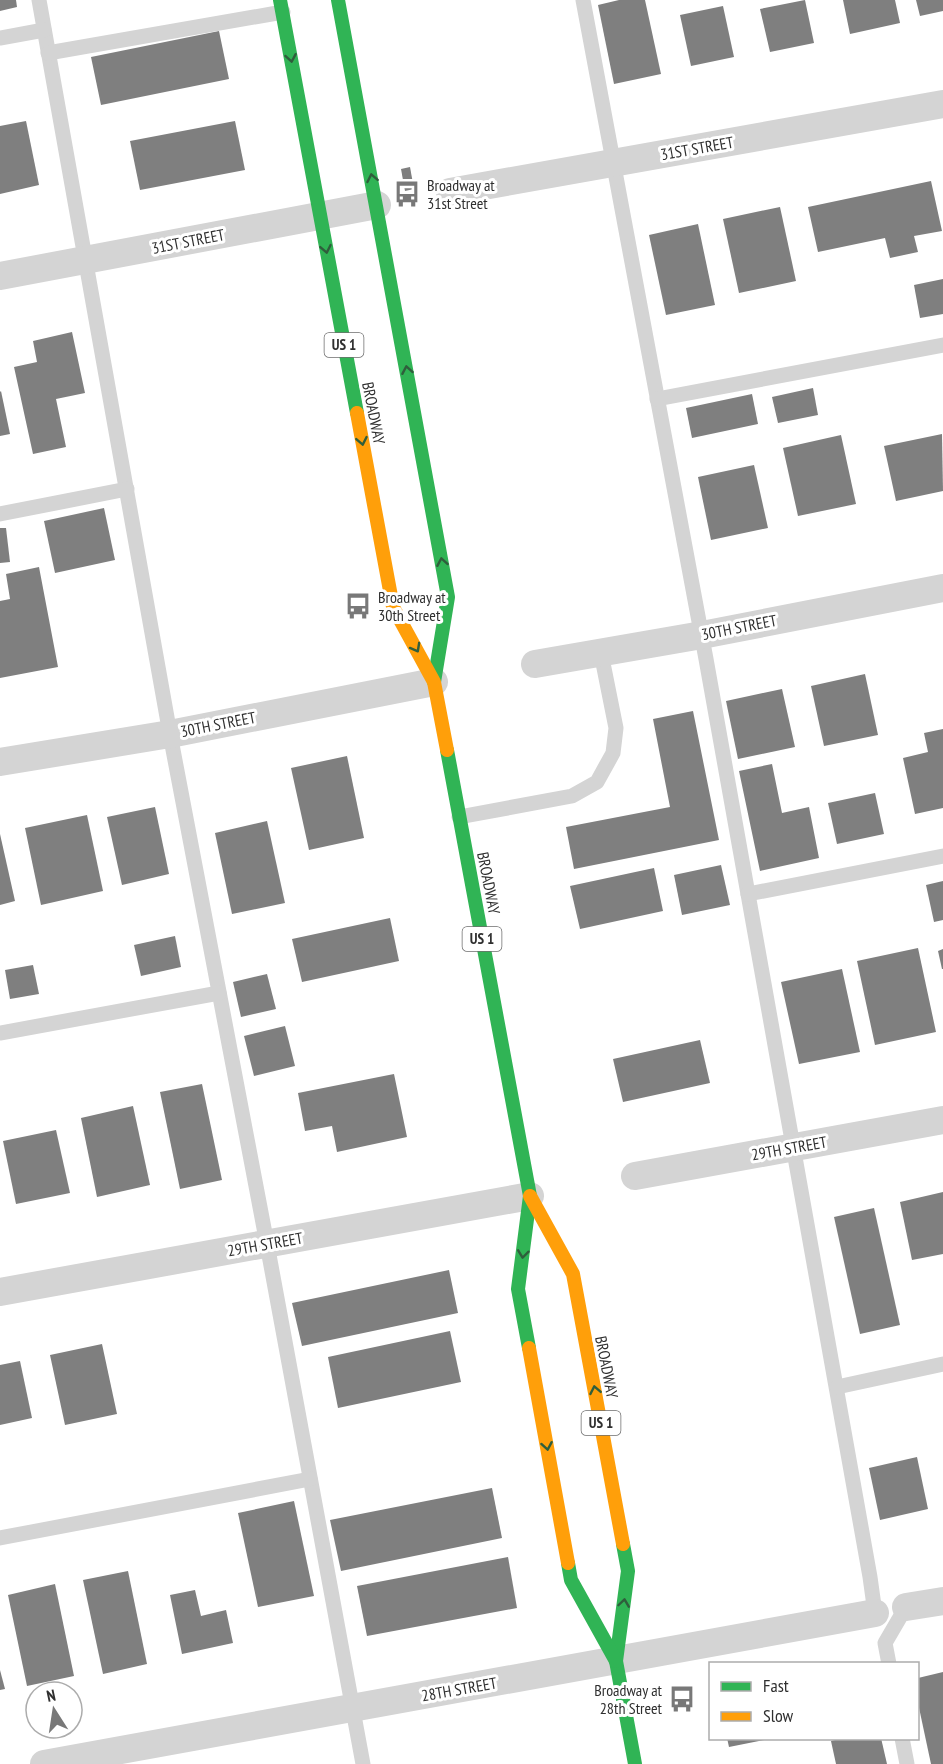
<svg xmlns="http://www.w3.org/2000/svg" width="943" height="1764" viewBox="0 0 943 1764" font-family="'PT Sans Narrow',sans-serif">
<rect width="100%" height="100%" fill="#fff"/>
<g fill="#7f7f7f">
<path d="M 0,0 L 16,0 L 17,7 L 0,11 Z"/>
<path d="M 619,0 L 645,0 L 661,74 L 614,84 L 598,5 Z"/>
<path d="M 805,0 L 814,43 L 770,52 L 760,9 Z"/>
<path d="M 843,0 L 895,0 L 900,23 L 850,34 Z"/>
<path d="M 916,0 L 943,0 L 943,11 L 920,16 Z"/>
<path d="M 723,6 L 734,57 L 691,66 L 680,15 Z"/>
<path d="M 219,31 L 229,79 L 101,105 L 91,57 Z"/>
<path d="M 26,121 L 39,185 L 0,194 L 0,126 Z"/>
<path d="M 235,121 L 245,170 L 140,190 L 130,141 Z"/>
<path d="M 410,167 L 414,189 L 405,191 L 401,169 Z"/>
<path d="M 931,181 L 942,231 L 914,236 L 918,252 L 890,258 L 885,238 L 818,252 L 808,207 Z"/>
<path d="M 780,207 L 796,281 L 739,293 L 723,219 Z"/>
<path d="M 698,224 L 715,305 L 666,315 L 649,235 Z"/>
<path d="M 943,279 L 943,314 L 920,318 L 914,285 Z"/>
<path d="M 72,332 L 85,393 L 56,399 L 66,447 L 33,454 L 14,367 L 37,362 L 33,341 Z"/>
<path d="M 813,388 L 818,415 L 778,423 L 772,397 Z"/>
<path d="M 1,391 L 10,434 L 0,436 L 0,392 Z"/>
<path d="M 752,394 L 758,424 L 692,438 L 686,408 Z"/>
<path d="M 942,434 L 943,491 L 896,501 L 884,446 Z"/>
<path d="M 841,435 L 856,504 L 798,516 L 783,448 Z"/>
<path d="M 754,465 L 768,528 L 711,540 L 698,477 Z"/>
<path d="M 104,508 L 115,560 L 55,573 L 44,521 Z"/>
<path d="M 0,528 L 6,528 L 10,562 L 0,563 Z"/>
<path d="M 39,567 L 58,667 L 0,678 L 0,601 L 10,599 L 6,574 Z"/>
<path d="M 865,674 L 878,735 L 824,746 L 811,686 Z"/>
<path d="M 782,689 L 795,747 L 738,759 L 726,701 Z"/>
<path d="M 693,711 L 719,840 L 574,869 L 566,827 L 670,807 L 653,719 Z"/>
<path d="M 943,729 L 943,808 L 915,814 L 903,758 L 928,752 L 924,733 Z"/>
<path d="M 347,756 L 364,838 L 309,850 L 291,768 Z"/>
<path d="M 772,764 L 782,813 L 809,807 L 819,858 L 760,871 L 739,771 Z"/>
<path d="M 875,793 L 884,834 L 837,844 L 828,803 Z"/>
<path d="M 155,807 L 169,874 L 122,885 L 107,817 Z"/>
<path d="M 87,815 L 103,891 L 41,905 L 25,828 Z"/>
<path d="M 267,821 L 285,903 L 232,914 L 215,833 Z"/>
<path d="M 0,834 L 15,901 L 0,905 Z"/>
<path d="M 721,865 L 730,905 L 682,915 L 674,875 Z"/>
<path d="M 654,868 L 663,911 L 580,929 L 570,886 Z"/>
<path d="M 943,881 L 943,920 L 934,922 L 926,885 Z"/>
<path d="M 390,918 L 399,961 L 302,982 L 292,939 Z"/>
<path d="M 175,936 L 181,967 L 141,976 L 134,945 Z"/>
<path d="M 918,948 L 936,1032 L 875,1045 L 857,961 Z"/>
<path d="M 943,949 L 943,969 L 942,969 L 938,951 Z"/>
<path d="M 33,965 L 39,994 L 10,999 L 5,970 Z"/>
<path d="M 842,969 L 860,1052 L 799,1064 L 781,982 Z"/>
<path d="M 267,974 L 276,1009 L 241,1017 L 233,982 Z"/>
<path d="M 285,1026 L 295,1066 L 254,1076 L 244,1036 Z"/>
<path d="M 700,1040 L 710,1083 L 623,1102 L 613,1059 Z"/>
<path d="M 394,1074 L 407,1137 L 337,1152 L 332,1126 L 305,1131 L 298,1093 Z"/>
<path d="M 202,1084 L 222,1180 L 180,1189 L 160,1092 Z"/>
<path d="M 133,1106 L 150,1185 L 97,1197 L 81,1118 Z"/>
<path d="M 56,1130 L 70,1193 L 16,1204 L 3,1141 Z"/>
<path d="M 943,1192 L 943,1254 L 912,1260 L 900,1202 Z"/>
<path d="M 874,1208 L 900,1325 L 860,1334 L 834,1217 Z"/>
<path d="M 449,1270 L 458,1313 L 302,1346 L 292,1303 Z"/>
<path d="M 450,1331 L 461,1382 L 338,1408 L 328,1357 Z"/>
<path d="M 102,1344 L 117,1414 L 65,1425 L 50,1355 Z"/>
<path d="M 20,1361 L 32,1418 L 0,1425 L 0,1365 Z"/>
<path d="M 917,1457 L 928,1509 L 880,1520 L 869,1468 Z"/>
<path d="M 492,1488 L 502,1538 L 341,1571 L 330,1520 Z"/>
<path d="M 294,1501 L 314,1596 L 258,1607 L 238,1513 Z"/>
<path d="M 508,1557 L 517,1608 L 367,1636 L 357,1586 Z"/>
<path d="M 128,1571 L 147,1664 L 103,1674 L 83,1580 Z"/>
<path d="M 55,1584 L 74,1676 L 27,1686 L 8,1595 Z"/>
<path d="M 195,1590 L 201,1616 L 226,1610 L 233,1643 L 182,1654 L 170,1595 Z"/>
<path d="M 0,1670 L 5,1689 L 0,1690 Z"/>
<path d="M 943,1672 L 943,1764 L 931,1764 L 918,1703 L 918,1678 Z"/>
<path d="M 727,1738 L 763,1738 L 764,1740 L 729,1747 Z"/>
<path d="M 843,1738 L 881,1738 L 887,1764 L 836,1764 L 831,1741 Z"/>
</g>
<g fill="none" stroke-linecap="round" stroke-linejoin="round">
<g stroke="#d4d4d4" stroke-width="15">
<path d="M 39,0 L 170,734 L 267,1244 L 363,1764"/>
<path d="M 583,0 L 706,659 L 870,1577 L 875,1613"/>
<path d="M 0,38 L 44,30"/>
<path d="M 48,53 L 283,12"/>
<path d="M 657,399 L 943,345"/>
<path d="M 0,514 L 127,489"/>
<path d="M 459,817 L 572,796 L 597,782 L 613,753 L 616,728 L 601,653"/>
<path d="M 748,894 L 943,856"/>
<path d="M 0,1033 L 219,993"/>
<path d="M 837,1387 L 943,1364"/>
<path d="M 0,1538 L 310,1479"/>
<path d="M 889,1664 L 885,1643 L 906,1607"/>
<path d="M 902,1738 L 907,1764"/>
</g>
<g stroke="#d4d4d4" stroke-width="28">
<path d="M 450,192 L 943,104"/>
<path d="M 0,276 L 377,205"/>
<path d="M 535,664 L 702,635 L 943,588"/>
<path d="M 0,762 L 170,734 L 434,682"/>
<path d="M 635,1176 L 943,1120"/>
<path d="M 0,1292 L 530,1196"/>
<path d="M 906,1607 L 943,1601"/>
<path d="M 44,1764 L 875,1613"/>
</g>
<g stroke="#30b455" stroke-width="14">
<path d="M 280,0 L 357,413"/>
<path d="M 338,0 L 448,597 L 434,682"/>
<path d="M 447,750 L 530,1196 L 518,1289 L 529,1348"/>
<path d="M 623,1544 L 628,1571 L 616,1661 L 635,1764"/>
<path d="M 568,1563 L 571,1580 L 616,1661"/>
</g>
<g stroke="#ff9f0a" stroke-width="14">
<path d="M 357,413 L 393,607 L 434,682 L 447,750"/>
<path d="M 530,1196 L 573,1274 L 623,1544"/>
<path d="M 529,1348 L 568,1563"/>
</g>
</g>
<defs><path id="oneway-chevron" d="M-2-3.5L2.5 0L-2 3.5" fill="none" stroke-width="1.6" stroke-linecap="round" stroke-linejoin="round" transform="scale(1.5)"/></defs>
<g stroke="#2f5e3c">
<use href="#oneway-chevron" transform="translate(291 58) rotate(80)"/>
<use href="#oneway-chevron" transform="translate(372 178) rotate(-101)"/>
<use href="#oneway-chevron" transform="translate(326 249) rotate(79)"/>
<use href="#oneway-chevron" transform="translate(407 370) rotate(-100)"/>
<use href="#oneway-chevron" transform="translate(362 441) rotate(79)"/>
<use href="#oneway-chevron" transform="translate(442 562) rotate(-100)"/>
<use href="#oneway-chevron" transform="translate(416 648) rotate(61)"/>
<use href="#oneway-chevron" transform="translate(523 1254) rotate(97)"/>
<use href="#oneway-chevron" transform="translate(595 1390) rotate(-101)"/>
<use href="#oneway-chevron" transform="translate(547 1446) rotate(80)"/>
<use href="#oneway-chevron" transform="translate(624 1603) rotate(-82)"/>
</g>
<defs>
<g id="bus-bare" transform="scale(2.07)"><path d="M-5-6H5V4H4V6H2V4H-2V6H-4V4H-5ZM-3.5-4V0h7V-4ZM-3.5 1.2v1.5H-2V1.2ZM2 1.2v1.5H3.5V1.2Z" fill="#787878" stroke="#fff" stroke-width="2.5" paint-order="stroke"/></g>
</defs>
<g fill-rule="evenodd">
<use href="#bus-bare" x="407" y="194"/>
<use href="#bus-bare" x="358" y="606"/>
<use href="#bus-bare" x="682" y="1699"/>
</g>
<g text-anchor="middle" stroke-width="6" stroke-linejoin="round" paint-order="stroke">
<g fill="#fff" stroke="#6d6d6d" stroke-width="1.5">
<rect x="324.5" y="333" width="39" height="24" rx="4.5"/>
<rect x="462.5" y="927" width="39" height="24" rx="4.5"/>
<rect x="581.5" y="1411" width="39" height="24" rx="4.5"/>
</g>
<g font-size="15" font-weight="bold" fill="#2f2f2f">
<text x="344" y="350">US 1</text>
<text x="482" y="944">US 1</text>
<text x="601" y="1428">US 1</text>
</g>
<g font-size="16" fill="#2f2f2f" stroke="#fff">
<text transform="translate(697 148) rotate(-10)" y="6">31ST STREET</text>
<text transform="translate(188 241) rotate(-11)" y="6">31ST STREET</text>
<text transform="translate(374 413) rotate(79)" y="6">BROADWAY</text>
<text transform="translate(739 627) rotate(-11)" y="6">30TH STREET</text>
<text transform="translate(218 724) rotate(-11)" y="6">30TH STREET</text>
<text transform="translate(489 883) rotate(79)" y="6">BROADWAY</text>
<text transform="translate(789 1148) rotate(-10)" y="6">29TH STREET</text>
<text transform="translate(265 1244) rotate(-10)" y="6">29TH STREET</text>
<text transform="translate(607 1367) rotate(79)" y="6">BROADWAY</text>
<text transform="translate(459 1689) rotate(-10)" y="6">28TH STREET</text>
</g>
<g font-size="16" fill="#2f2f2f" stroke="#fff" text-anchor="start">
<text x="427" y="191">Broadway at<tspan x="427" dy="18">31st Street</tspan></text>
<text x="378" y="603">Broadway at<tspan x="378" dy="18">30th Street</tspan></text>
<text x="662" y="1696" text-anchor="end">Broadway at<tspan x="662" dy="18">28th Street</tspan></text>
</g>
</g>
<rect x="709" y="1662" width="210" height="78" fill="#ffffff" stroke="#acacac" stroke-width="1.5"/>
<rect x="721" y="1682" width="30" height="9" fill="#30b455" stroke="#acacac" stroke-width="1.5"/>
<text x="763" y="1692" font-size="18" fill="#2f2f2f">Fast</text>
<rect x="721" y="1712" width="30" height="9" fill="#ff9f0a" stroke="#acacac" stroke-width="1.5"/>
<text x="763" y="1722" font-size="18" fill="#2f2f2f">Slow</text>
<g transform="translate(54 1710) rotate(348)"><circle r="28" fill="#ffffff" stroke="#acacac" stroke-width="1.5"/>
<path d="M0-4.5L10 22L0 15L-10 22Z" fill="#787878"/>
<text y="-9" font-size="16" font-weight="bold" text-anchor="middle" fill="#2f2f2f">N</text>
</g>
</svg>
